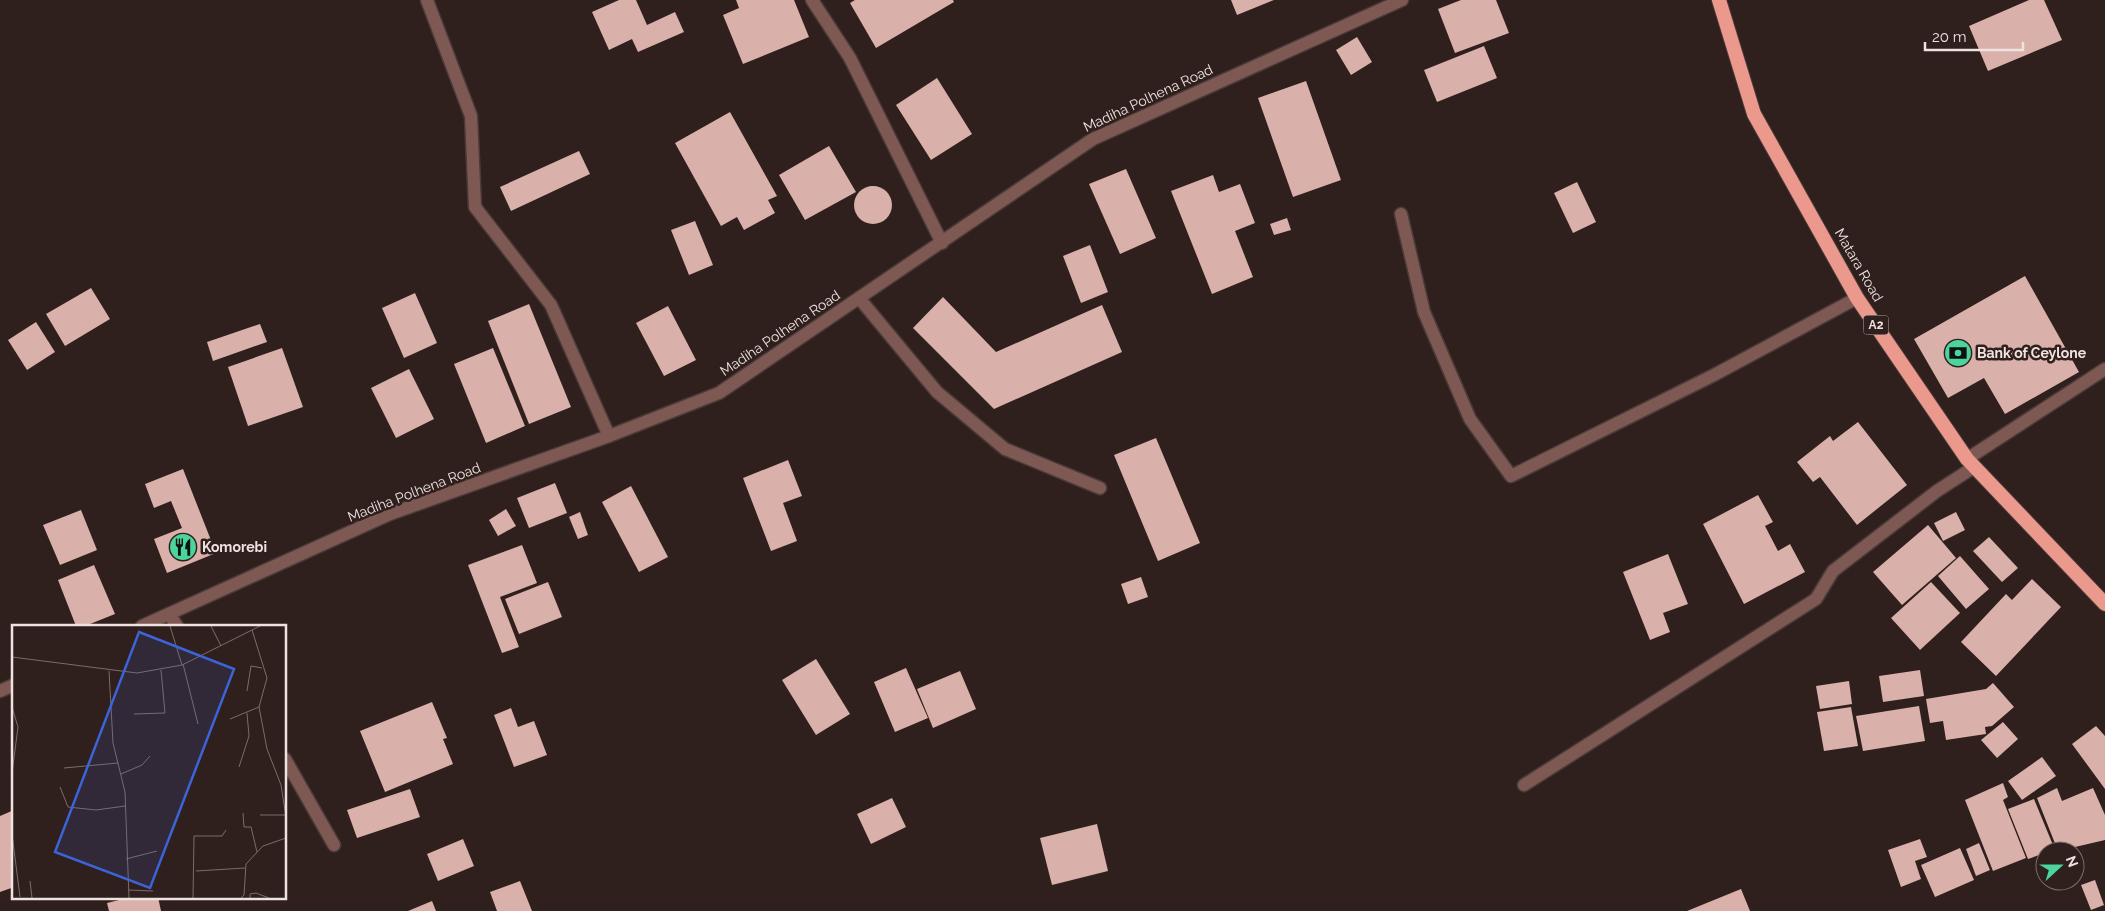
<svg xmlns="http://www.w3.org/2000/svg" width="2105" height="911" viewBox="0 0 2105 911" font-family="Raleway,sans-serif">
<rect width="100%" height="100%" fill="#2f1f1d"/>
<g fill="#dab0aa">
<path d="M 619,0 L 636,0 L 647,25 L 675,12 L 684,32 L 638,52 L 632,39 L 609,50 L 592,12 Z"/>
<path d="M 736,0 L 794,0 L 809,37 L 743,64 L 723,15 L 739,8 Z"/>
<path d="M 855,0 L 953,0 L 954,2 L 876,48 L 850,3 Z"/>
<path d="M 1231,0 L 1274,0 L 1237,15 Z"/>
<path d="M 1461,0 L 1496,0 L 1509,33 L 1455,53 L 1438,9 Z"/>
<path d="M 2029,0 L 2044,0 L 2062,40 L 1988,71 L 1969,26 Z"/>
<path d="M 1357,37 L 1372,62 L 1351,75 L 1336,50 Z"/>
<path d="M 1484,46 L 1497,78 L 1437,102 L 1424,70 Z"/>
<path d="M 937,78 L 972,134 L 931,160 L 896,105 Z"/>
<path d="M 1306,81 L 1341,180 L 1293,197 L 1258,98 Z"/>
<path d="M 730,112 L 777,196 L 768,200 L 775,213 L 744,230 L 737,217 L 721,226 L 675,143 Z"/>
<path d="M 829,146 L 856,192 L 805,220 L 779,175 Z"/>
<path d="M 579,151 L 590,174 L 511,211 L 500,187 Z"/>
<path d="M 1126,169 L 1156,238 L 1120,254 L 1089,184 Z"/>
<path d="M 1213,175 L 1219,192 L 1240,184 L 1255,223 L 1235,231 L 1253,277 L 1212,294 L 1171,191 Z"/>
<path d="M 1577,182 L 1596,222 L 1573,233 L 1554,193 Z"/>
<circle cx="873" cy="205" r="19"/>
<path d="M 1287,218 L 1291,230 L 1274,235 L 1270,224 Z"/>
<path d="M 695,221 L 713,265 L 689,275 L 671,230 Z"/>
<path d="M 1090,245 L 1108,292 L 1081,303 L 1063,256 Z"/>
<path d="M 2025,276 L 2079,372 L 2005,414 L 1984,378 L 1948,398 L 1914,339 Z"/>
<path d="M 91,288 L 110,319 L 65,346 L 46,314 Z"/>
<path d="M 415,293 L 437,343 L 404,358 L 382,308 Z"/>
<path d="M 943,297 L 996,352 L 1102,305 L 1122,352 L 994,409 L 913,328 Z"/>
<path d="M 529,304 L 571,407 L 529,424 L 488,321 Z"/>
<path d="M 668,306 L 696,360 L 664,376 L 636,323 Z"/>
<path d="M 36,322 L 55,352 L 27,370 L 8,340 Z"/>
<path d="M 260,324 L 267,342 L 213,361 L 207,342 Z"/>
<path d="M 282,348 L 303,407 L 248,426 L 228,367 Z"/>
<path d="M 493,348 L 525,426 L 486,443 L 454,364 Z"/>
<path d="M 409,369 L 434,419 L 396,438 L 371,388 Z"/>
<path d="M 1858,422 L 1907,485 L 1857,525 L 1820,477 L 1813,482 L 1797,462 L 1830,436 L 1833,441 Z"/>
<path d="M 1156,438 L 1200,543 L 1158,561 L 1114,455 Z"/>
<path d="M 788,460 L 802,496 L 783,503 L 797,541 L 771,551 L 743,478 Z"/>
<path d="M 183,469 L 216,553 L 167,573 L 154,539 L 182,528 L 171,501 L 154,508 L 145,484 Z"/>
<path d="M 555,483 L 567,513 L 529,528 L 517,498 Z"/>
<path d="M 631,486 L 668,557 L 639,572 L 602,502 Z"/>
<path d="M 1758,495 L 1773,522 L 1765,526 L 1778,551 L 1790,544 L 1805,572 L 1744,604 L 1703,524 Z"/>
<path d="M 506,509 L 516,526 L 498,536 L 489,520 Z"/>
<path d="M 81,510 L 97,550 L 60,565 L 43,525 Z"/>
<path d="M 580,512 L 588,535 L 578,539 L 569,517 Z"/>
<path d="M 1956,512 L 1965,530 L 1943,541 L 1934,523 Z"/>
<path d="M 1928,525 L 1956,558 L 1902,605 L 1873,572 Z"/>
<path d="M 1989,537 L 2018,568 L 2002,582 L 1973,551 Z"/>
<path d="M 522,545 L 537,583 L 500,597 L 519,647 L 502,653 L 468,565 Z"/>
<path d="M 1668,554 L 1688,604 L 1663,613 L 1670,632 L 1650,640 L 1623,572 Z"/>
<path d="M 1960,556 L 1989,589 L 1966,609 L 1938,576 Z"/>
<path d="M 94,565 L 115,614 L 85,626 L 76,626 L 58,580 Z"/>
<path d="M 1141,577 L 1148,597 L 1128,604 L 1121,584 Z"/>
<path d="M 2032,579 L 2061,607 L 1996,676 L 1961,642 L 2006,594 L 2012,600 Z"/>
<path d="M 548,582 L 562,617 L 519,634 L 505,599 Z"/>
<path d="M 1931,582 L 1960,613 L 1920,650 L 1891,618 Z"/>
<path d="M 816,659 L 850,714 L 816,735 L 782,680 Z"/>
<path d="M 906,668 L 928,718 L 895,732 L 874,682 Z"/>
<path d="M 1920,670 L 1924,696 L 1883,702 L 1879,676 Z"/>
<path d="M 960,671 L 976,709 L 933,728 L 917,689 Z"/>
<path d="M 1849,681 L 1852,704 L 1820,709 L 1816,686 Z"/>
<path d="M 1993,683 L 2014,707 L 1992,726 L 1985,727 L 1986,734 L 1946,740 L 1943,721 L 1930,723 L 1926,699 L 1986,689 Z"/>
<path d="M 432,702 L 447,738 L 443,739 L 453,764 L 385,792 L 360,731 Z"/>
<path d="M 1919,706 L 1925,741 L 1863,751 L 1856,716 Z"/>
<path d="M 1851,707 L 1858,746 L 1824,751 L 1817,712 Z"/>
<path d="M 511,708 L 518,727 L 534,721 L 547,755 L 514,767 L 494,715 Z"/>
<path d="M 2003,722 L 2018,739 L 1997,758 L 1981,740 Z"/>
<path d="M 2096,726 L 2105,736 L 2105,789 L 2072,744 Z"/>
<path d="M 2042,757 L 2056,776 L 2022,800 L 2008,781 Z"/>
<path d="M 2003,783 L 2008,797 L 2003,800 L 2026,858 L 1993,871 L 1965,800 Z"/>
<path d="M 2057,788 L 2062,801 L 2093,788 L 2105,815 L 2105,840 L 2058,851 L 2037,798 Z"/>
<path d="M 410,789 L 420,817 L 357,838 L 347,810 Z"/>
<path d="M 892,798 L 906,827 L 871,844 L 857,814 Z"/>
<path d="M 2034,799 L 2055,850 L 2045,851 L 2045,853 L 2028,859 L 2008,809 Z"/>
<path d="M 14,810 L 14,887 L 0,892 L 0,816 Z"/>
<path d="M 1097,824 L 1108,871 L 1052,885 L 1040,838 Z"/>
<path d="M 463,839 L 474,866 L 438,881 L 427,854 Z"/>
<path d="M 1920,839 L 1927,857 L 1915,861 L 1921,879 L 1901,887 L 1888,850 Z"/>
<path d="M 1979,843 L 1990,870 L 1976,876 L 1966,849 Z"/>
<path d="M 1960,848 L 1974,880 L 1935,897 L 1921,865 Z"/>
<path d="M 2095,880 L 2104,905 L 2091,910 L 2081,885 Z"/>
<path d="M 520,881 L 532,911 L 497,911 L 490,892 Z"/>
<path d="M 1741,889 L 1750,911 L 1687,911 Z"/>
<path d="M 131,897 L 158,897 L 161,911 L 109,911 L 107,903 Z"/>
<path d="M 432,901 L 436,911 L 408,911 Z"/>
</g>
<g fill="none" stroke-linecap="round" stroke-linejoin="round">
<g stroke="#4a3a38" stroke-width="15">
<g id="minor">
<path d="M 427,0 L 471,116 L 475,207 L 551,305 L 609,436"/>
<path d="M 812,0 L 850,58 L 942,243"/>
<path d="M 1401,214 L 1424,312 L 1470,419 L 1511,476 L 1714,375 L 1857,298"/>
<path d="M 859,298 L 937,392 L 1005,449 L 1100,488"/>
<path d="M 1967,459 L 2105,369"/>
<path d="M 169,614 L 177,626"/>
<path d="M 142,626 L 390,514 L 609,436 L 719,393 L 1093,139 L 1402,0"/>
<path d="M 0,691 L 14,685"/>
<path d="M 285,759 L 334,845"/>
<path d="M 1524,785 L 1816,599 L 1833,571 L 1937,491 L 1974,467"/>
</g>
</g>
<g stroke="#4a3a38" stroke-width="16">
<path id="trunk" d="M 1719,0 L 1754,114 L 1857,298 L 1967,459 L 2105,604"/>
</g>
<use href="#minor" stroke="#7e5954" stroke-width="12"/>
<use href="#trunk" stroke="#eb988d" stroke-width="14"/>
</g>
<defs>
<g id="bank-disc" transform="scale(1.4375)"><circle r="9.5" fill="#4bd49b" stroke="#2f1f1d"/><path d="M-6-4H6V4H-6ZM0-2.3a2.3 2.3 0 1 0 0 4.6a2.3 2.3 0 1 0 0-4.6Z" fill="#111"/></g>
<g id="restaurant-disc" transform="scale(1.4375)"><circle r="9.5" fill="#4bd49b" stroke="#2f1f1d"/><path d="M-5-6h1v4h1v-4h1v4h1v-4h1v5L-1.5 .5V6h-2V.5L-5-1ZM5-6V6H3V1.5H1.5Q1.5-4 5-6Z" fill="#111"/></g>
</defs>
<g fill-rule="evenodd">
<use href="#bank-disc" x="1958" y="353"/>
<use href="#restaurant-disc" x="183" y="547"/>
</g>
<g text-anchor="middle" stroke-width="5" stroke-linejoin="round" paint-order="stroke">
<rect fill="#2f1f1d" stroke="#b5a8a6" stroke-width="1" x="1863.5" y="315.5" width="25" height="19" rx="4"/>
<g font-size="12" font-weight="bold" fill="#efe3e1">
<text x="1876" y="329">A2</text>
</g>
<g font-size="14" fill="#efe3e1" stroke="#2f1f1d">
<text transform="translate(1148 98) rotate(-25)" y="5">Madiha Polhena Road</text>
<text transform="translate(1859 265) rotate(60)" y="5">Matara Road</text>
<text transform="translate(780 333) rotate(-34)" y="5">Madiha Polhena Road</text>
<text transform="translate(414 492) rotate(-21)" y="5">Madiha Polhena Road</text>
</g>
<g font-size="14" font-weight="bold" fill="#efe3e1" stroke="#2f1f1d" text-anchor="start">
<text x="1977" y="358">Bank of Ceylone</text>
<text x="202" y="552">Komorebi</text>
</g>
</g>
<g transform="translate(12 625)">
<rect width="274" height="274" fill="#2f1f1d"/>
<path fill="none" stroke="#7c6d6b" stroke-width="1" d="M 158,1 L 170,40M 199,1 L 209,21M 240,5 L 255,53 L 247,82 L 255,124 L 269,160 L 274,192M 0,32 L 125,48 L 170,40 L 248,1M 171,39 L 186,99M 97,46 L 101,118 L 113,167 L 117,273M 235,66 L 239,41 L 250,43M 0,82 L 6,102 L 0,148M 122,89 L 153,88 L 149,45M 218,94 L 247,82M 227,142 L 237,111 L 235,88M 52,143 L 106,138M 109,149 L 130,140 L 138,131M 48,162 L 56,182 L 84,185 L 113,181M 231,188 L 232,202 L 239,202 L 245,227M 248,190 L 273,190M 0,209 L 8,272M 114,234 L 145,226M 184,246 L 233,243M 18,256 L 20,273M 116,265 L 141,266M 181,273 L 182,211 L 210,211 L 214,205M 229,273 L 232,270 L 234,239 L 251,221 L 274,213M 238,273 L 238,269 L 244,268 L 257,273"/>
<path fill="#3c64d9" fill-opacity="0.15" stroke="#3c64d9" stroke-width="2.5" d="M 127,7 L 222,44 L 138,263 L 43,227 Z"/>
<rect width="274" height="274" fill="none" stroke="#efe3e1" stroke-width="2.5"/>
</g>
<g transform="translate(2060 866) rotate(69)"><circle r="24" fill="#2f1f1d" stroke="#7c6d6b"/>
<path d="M0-4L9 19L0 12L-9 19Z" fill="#4bd49b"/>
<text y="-8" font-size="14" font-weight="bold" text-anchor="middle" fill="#efe3e1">N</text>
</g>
<path d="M1925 42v8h98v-8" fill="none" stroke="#efe3e1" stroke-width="2.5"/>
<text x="1932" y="42" font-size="15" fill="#efe3e1" stroke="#2f1f1d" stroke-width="4" paint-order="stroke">20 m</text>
</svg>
